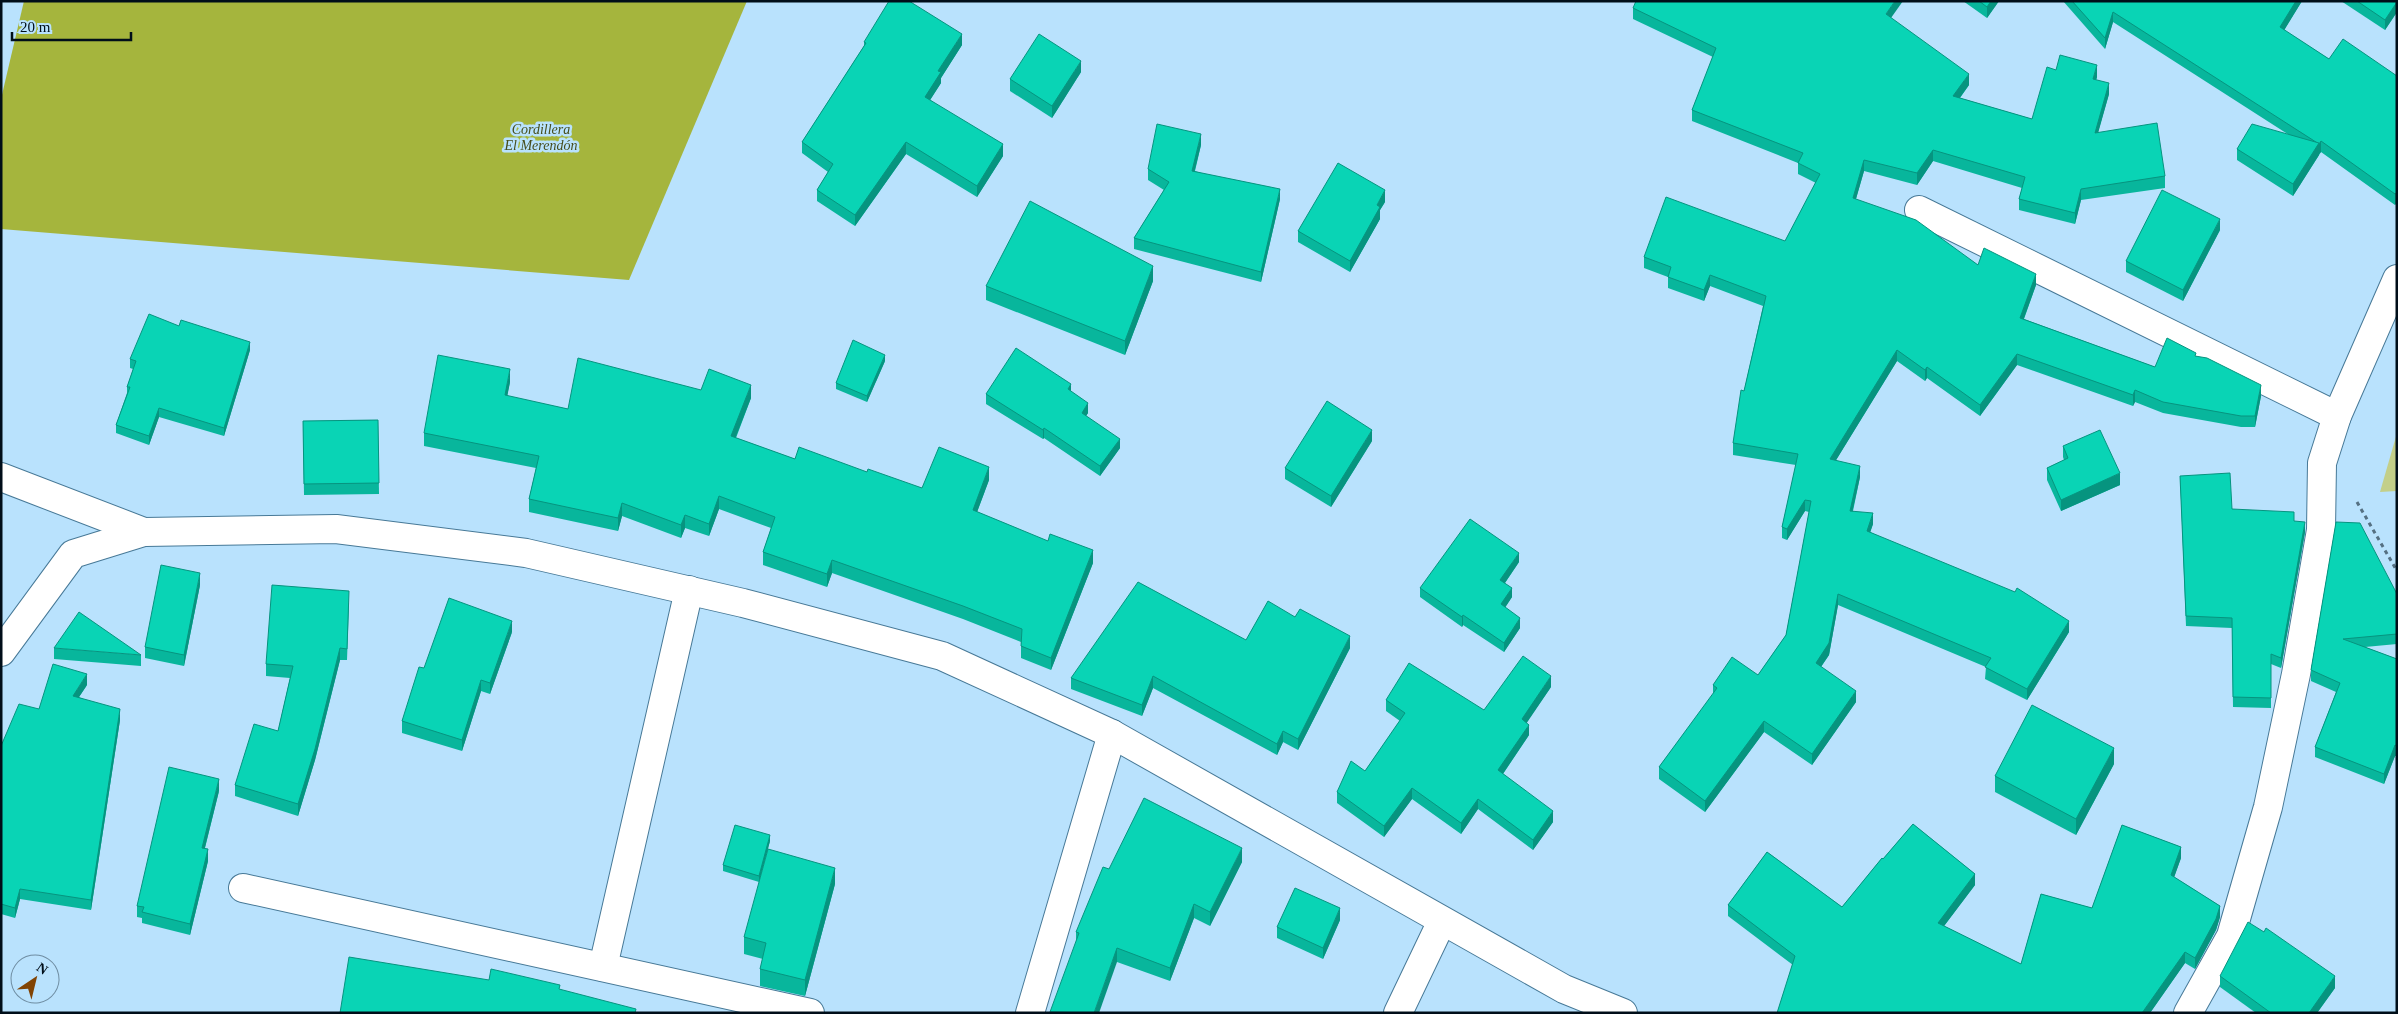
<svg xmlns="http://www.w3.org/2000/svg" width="2398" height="1014" viewBox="0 0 2398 1014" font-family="'Times New Roman',serif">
<rect width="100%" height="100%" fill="#b9e2fd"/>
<path fill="#c3cf89" d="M 2397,433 L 2397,491 L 2380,492 Z"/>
<path fill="#a5b53d" d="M 24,1 L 747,1 L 629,280 L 1,229 L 1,99 Z"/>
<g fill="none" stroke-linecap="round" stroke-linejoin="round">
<g stroke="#477997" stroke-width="30">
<g id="minor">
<path d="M 1919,210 L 2337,416"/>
<path d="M 1,477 L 144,532"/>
<path d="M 1,652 L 73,554 L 144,532 L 336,529 L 526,553 L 743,603 L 942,656 L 1112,734 L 1564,989 L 1623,1013"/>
<path d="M 243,888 L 810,1013"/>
<path d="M 603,967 L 689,590"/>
<path d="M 1030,1013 L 1112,734"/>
<path d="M 1398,1013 L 1442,921"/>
<path d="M 2188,1013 L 2231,936 L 2268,807 L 2296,674 L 2321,530 L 2322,463 L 2337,416 L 2397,279"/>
</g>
</g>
<path stroke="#557082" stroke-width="3" stroke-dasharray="4 4" stroke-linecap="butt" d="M 2357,502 L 2397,571"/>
<use href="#minor" stroke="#fff" stroke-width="28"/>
</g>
<g fill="#08b69c">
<path d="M 1963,1 L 1999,1 L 1987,18 Z"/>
<path d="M 2063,1 L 2302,1 L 2284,30 L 2329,59 L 2397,76 L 2397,202 L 2395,205 L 2321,152 L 2293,196 L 2237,160 L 2237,149 L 2289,135 L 2113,22 L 2105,49 Z"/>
<path d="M 2341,1 L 2397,1 L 2397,12 L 2385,30 Z"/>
<path d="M 1633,8 L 1891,18 L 1969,85 L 1960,98 L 2032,119 L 2056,70 L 2097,77 L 2096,80 L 2109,94 L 2098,132 L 2165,176 L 2165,188 L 2081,200 L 2075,224 L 2019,210 L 2019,199 L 2022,188 L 1933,161 L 1917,185 L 1864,171 L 1856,199 L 1978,265 L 2036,285 L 2024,319 L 2155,367 L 2196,356 L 2261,396 L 2255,427 L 2241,427 L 2163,413 L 2135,402 L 2133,406 L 2017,365 L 1980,416 L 1927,378 L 1925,381 L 1897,361 L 1836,460 L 1860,477 L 1853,511 L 1873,524 L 1870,532 L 2069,632 L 2027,700 L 1985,679 L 1986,667 L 1838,605 L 1829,655 L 1821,667 L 1856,702 L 1812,765 L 1764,732 L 1705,812 L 1659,779 L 1659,767 L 1713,695 L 1713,685 L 1758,675 L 1786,635 L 1809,512 L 1805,511 L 1787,540 L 1782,538 L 1782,527 L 1796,465 L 1733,455 L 1733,443 L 1744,391 L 1763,306 L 1710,286 L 1704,301 L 1668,288 L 1668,277 L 1644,268 L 1644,257 L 1785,241 L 1816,183 L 1798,174 L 1798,163 L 1692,121 L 1692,110 L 1713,57 L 1633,19 Z"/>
<path d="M 864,42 L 962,45 L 941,78 L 941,83 L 930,100 L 1003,156 L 977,197 L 906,154 L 855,226 L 817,201 L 817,190 L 828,172 L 802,153 L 802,142 L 864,46 Z"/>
<path d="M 1081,72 L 1052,118 L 1010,91 L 1010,79 Z"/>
<path d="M 1201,145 L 1195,171 L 1280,199 L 1261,282 L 1134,249 L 1134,238 L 1164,190 L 1148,180 L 1148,169 Z"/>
<path d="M 1385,202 L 1380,210 L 1380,219 L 1350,272 L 1298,242 L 1298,231 Z"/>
<path d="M 2220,230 L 2183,301 L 2126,272 L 2126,261 Z"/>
<path d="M 1153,281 L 1125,355 L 986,300 L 986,286 Z"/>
<path d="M 179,326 L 250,350 L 224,436 L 159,417 L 149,445 L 116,433 L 116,425 L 127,393 L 127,387 L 133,369 L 130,368 L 130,359 Z"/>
<path d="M 885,361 L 867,402 L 836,389 L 836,383 Z"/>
<path d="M 510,382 L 507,396 L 568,409 L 701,390 L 751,398 L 736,438 L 795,459 L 867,472 L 922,488 L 989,480 L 977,512 L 1093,563 L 1051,670 L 1021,658 L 1021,642 L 963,619 L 832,573 L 827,587 L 763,565 L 763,552 L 771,528 L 719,509 L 709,536 L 685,528 L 681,538 L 622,516 L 618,531 L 529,512 L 529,499 L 536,468 L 424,446 L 424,433 Z"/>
<path d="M 1071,391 L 1088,413 L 1086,416 L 1120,448 L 1100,476 L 1044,438 L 1043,439 L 986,404 L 986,394 Z"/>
<path d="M 378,420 L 379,494 L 304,495 L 303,421 Z"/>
<path d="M 1372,441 L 1331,507 L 1285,479 L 1285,468 Z"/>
<path d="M 2063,446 L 2120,485 L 2061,511 L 2047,480 L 2047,468 L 2064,460 L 2063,457 Z"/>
<path d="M 2180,476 L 2232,509 L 2294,521 L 2305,532 L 2281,668 L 2271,664 L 2271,708 L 2233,707 L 2232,628 L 2186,626 Z"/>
<path d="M 2336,522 L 2397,594 L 2397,644 L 2365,647 L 2397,659 L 2397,756 L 2395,756 L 2384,784 L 2315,757 L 2315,747 L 2336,692 L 2311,681 L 2311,670 Z"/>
<path d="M 1519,562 L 1505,583 L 1512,597 L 1505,607 L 1520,628 L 1504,652 L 1463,625 L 1462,627 L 1420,597 L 1420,588 Z"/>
<path d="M 200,585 L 184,666 L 145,658 L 145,647 Z"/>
<path d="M 349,603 L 347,660 L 340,660 L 315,760 L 298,816 L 235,796 L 235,785 L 278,731 L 290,678 L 266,676 L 266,664 Z"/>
<path d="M 512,632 L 490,694 L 481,691 L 462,751 L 402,733 L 402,721 Z"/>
<path d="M 1246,640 L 1350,648 L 1298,750 L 1283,742 L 1277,755 L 1153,688 L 1142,716 L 1071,689 L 1071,678 Z"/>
<path d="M 54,648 L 141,655 L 141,666 L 54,659 Z"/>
<path d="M 87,685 L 79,697 L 120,720 L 91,910 L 20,899 L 15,918 L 1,914 L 1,746 L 39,709 Z"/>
<path d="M 1551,687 L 1526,723 L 1529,735 L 1503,774 L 1553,822 L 1533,850 L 1478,809 L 1461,834 L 1412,799 L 1384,837 L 1337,803 L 1337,792 L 1365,771 L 1400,721 L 1386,711 L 1386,700 L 1484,710 Z"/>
<path d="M 2114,764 L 2076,835 L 1995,792 L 1995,776 Z"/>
<path d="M 219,791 L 205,848 L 208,861 L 190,935 L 142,923 L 142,918 L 137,917 L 137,906 Z"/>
<path d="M 1913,824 L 1975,874 L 1975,885 L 1944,926 L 2021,964 L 2041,894 L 2092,908 L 2122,825 L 2181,847 L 2181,858 L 2174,877 L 2220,906 L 2220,917 L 2216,930 L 2195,969 L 2185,963 L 2150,1013 L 1777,1013 L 1793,965 L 1728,916 L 1728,905 L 1767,852 L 1842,907 L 1882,858 L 1883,859 Z"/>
<path d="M 770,841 L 759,882 L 723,871 L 723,865 Z"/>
<path d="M 1242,862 L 1210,926 L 1194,918 L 1170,981 L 1117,962 L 1076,941 L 1076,932 L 1109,869 Z"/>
<path d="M 835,884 L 805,996 L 760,986 L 760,969 L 763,959 L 744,954 L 744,937 Z"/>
<path d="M 1340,920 L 1323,959 L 1277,938 L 1277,927 Z"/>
<path d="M 2220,976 L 2335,988 L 2317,1013 L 2256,1013 L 2220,987 Z"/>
</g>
<g fill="#06947f">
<path d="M 1895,1 L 1903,1 L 1886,25 L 1886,14 Z"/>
<path d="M 1991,1 L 1999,1 L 1987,18 L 1987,7 Z"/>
<path d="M 2296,1 L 2302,1 L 2280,37 L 2280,27 Z"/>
<path d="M 2397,2 L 2397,12 L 2385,30 L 2385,20 Z"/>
<path d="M 2113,12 L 2113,22 L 2105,49 L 2105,38 Z"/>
<path d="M 962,34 L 962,45 L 941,78 L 941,83 L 925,108 L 925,97 L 938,71 Z"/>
<path d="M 1081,61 L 1081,72 L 1052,118 L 1052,106 Z"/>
<path d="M 2097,65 L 2097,77 L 2093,90 L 2093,79 Z"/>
<path d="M 1969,74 L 1969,85 L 1953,107 L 1953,96 Z"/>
<path d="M 2109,83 L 2109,94 L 2095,144 L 2095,133 Z"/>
<path d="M 1201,134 L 1201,145 L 1192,181 L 1192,171 Z"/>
<path d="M 2321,141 L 2321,152 L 2319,154 L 2319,144 Z"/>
<path d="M 906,142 L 906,154 L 855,226 L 855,215 Z"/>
<path d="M 2319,143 L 2319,155 L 2293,196 L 2293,184 Z"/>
<path d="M 1003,144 L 1003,156 L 977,197 L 977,186 Z"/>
<path d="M 1933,150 L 1933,161 L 1917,185 L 1917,173 Z"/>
<path d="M 1864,160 L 1864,171 L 1853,209 L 1853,198 Z"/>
<path d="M 1280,189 L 1280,199 L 1261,282 L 1261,272 Z"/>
<path d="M 2081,189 L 2081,200 L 2075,224 L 2075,213 Z"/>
<path d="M 1385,190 L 1385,202 L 1380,210 L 1380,219 L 1350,272 L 1350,261 L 1377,205 Z"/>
<path d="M 2397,192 L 2397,202 L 2395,205 L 2395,194 Z"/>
<path d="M 2220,219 L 2220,230 L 2183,301 L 2183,290 Z"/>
<path d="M 1153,266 L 1153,281 L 1125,355 L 1125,341 Z"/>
<path d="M 2036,274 L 2036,285 L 2020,329 L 2020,318 Z"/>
<path d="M 1710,275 L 1710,286 L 1704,301 L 1704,290 Z"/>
<path d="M 250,342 L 250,350 L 224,436 L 224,428 Z"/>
<path d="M 1897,350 L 1897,361 L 1830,470 L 1830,459 Z"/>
<path d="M 2017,354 L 2017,365 L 1980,416 L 1980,405 Z"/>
<path d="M 885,355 L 885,361 L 867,402 L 867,396 Z"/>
<path d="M 1927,367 L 1927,378 L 1925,381 L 1925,370 Z"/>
<path d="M 510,369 L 510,382 L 505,408 L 505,395 Z"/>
<path d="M 1071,384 L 1071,394 L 1068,389 Z"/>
<path d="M 751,385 L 751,398 L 731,449 L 731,436 Z"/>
<path d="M 2261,385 L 2261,396 L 2255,427 L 2255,416 Z"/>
<path d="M 2135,390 L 2135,402 L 2133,406 L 2133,395 Z"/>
<path d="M 1088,403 L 1088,413 L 1082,422 L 1082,413 Z"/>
<path d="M 159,408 L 159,417 L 149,445 L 149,436 Z"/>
<path d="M 1044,428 L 1044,438 L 1043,439 L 1043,430 Z"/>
<path d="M 1372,430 L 1372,441 L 1331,507 L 1331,496 Z"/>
<path d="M 1120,439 L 1120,448 L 1100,476 L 1100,466 Z"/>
<path d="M 1860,466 L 1860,477 L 1850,522 L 1850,511 Z"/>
<path d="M 989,467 L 989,480 L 973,523 L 973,510 Z"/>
<path d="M 2120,473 L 2120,485 L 2061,511 L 2061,500 Z"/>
<path d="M 719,496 L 719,509 L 709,536 L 709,524 Z"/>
<path d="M 1805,500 L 1805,511 L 1787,540 L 1787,529 Z"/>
<path d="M 622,503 L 622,516 L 618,531 L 618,518 Z"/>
<path d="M 1873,513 L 1873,524 L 1867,542 L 1867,531 Z"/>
<path d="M 685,515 L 685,528 L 681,538 L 681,525 Z"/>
<path d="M 2305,522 L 2305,532 L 2281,668 L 2281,658 Z"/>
<path d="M 1093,550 L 1093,563 L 1051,670 L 1051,658 Z"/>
<path d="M 1519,553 L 1519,562 L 1500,590 L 1500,580 Z"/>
<path d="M 832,560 L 832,573 L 827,587 L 827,574 Z"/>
<path d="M 200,573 L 200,585 L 184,666 L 184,655 Z"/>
<path d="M 1512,588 L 1512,597 L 1501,614 L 1501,604 Z"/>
<path d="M 1838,594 L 1838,605 L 1829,655 L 1816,674 L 1816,663 Z"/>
<path d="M 1463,615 L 1463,625 L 1462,627 L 1462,617 Z"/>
<path d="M 1520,618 L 1520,628 L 1504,652 L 1504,643 Z"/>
<path d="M 512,621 L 512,632 L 490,694 L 490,683 Z"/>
<path d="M 2069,621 L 2069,632 L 2027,700 L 2027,689 Z"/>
<path d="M 1350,636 L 1350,648 L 1298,750 L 1298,739 Z"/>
<path d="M 340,648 L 340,660 L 315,760 L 298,816 L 298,804 Z"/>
<path d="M 87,674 L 87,685 L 73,706 L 73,696 Z"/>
<path d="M 1153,676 L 1153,688 L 1142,716 L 1142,705 Z"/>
<path d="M 1551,676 L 1551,687 L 1522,730 L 1522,719 Z"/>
<path d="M 481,680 L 481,691 L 462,751 L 462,740 Z"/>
<path d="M 1856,691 L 1856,702 L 1812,765 L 1812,754 Z"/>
<path d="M 120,709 L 120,720 L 91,910 L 91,900 Z"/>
<path d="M 1764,721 L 1764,732 L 1705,812 L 1705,801 Z"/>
<path d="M 1529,725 L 1529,735 L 1498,781 L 1498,770 Z"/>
<path d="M 1283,731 L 1283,742 L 1277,755 L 1277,744 Z"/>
<path d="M 2395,745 L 2395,756 L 2384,784 L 2384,774 Z"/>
<path d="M 2114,748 L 2114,764 L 2076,835 L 2076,819 Z"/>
<path d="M 219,779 L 219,791 L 202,859 L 202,848 Z"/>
<path d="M 1412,788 L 1412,799 L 1384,837 L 1384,826 Z"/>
<path d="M 1478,799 L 1478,809 L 1461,834 L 1461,823 Z"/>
<path d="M 1553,811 L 1553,822 L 1533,850 L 1533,840 Z"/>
<path d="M 770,835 L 770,841 L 759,882 L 759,876 Z"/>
<path d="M 2181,847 L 2181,858 L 2171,886 L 2171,875 Z"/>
<path d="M 1242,848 L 1242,862 L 1210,926 L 1210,912 Z"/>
<path d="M 208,849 L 208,861 L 190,935 L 190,924 Z"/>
<path d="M 835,868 L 835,884 L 805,996 L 805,980 Z"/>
<path d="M 1975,874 L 1975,885 L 1938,934 L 1938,923 Z"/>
<path d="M 20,889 L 20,899 L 15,918 L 15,908 Z"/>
<path d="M 1194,904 L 1194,918 L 1170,981 L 1170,968 Z"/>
<path d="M 2220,906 L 2220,917 L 2216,930 L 2195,969 L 2195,958 Z"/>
<path d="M 1340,908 L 1340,920 L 1323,959 L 1323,948 Z"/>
<path d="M 1117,948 L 1117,962 L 1099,1013 L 1094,1013 Z"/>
<path d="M 2185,952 L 2185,963 L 2150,1013 L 2142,1013 Z"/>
<path d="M 2335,976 L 2335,988 L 2317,1013 L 2309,1013 Z"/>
</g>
<g fill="#09d4b5" stroke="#06947f">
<path d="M 889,1 L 909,1 L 962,34 L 938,71 L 941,72 L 925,97 L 1003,144 L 977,186 L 906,142 L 855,215 L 817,190 L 833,164 L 802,142 L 866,43 L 864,42 Z"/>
<path d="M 1636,1 L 1895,1 L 1886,14 L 1969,74 L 1953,96 L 2032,119 L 2047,67 L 2056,70 L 2060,55 L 2097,65 L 2093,79 L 2109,83 L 2095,133 L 2157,123 L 2165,176 L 2081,189 L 2075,213 L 2019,199 L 2025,177 L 1933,150 L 1917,173 L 1864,160 L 1853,198 L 1916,220 L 1978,265 L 1984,248 L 2036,274 L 2020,318 L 2155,367 L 2167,338 L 2196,353 L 2195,356 L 2207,358 L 2261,385 L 2255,416 L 2241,416 L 2163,402 L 2135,390 L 2133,395 L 2017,354 L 1980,405 L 1927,367 L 1925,370 L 1897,350 L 1830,459 L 1860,466 L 1850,511 L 1873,513 L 1867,531 L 2015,592 L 2017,588 L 2069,621 L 2027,689 L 1985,667 L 1991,658 L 1838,594 L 1829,643 L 1816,663 L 1856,691 L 1812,754 L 1764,721 L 1705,801 L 1659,767 L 1717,688 L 1713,685 L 1732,657 L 1758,675 L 1786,635 L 1811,501 L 1805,500 L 1787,529 L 1782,527 L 1798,454 L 1733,443 L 1741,390 L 1744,391 L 1766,296 L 1710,275 L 1704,290 L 1668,277 L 1671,267 L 1644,257 L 1666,197 L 1785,241 L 1820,174 L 1798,163 L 1803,153 L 1692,110 L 1716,48 L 1633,8 Z"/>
<path d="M 1979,1 L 1991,1 L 1987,7 Z"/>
<path d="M 2072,1 L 2296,1 L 2280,27 L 2329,59 L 2343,39 L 2397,76 L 2397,192 L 2395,194 L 2321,141 L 2319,144 L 2113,12 L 2105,38 Z"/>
<path d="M 2357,1 L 2397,1 L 2397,2 L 2385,20 Z"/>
<path d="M 1039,34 L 1081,61 L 1052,106 L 1010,79 Z"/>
<path d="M 1157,124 L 1201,134 L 1192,171 L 1280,189 L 1261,272 L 1134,238 L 1169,182 L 1148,169 Z"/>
<path d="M 2252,124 L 2319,143 L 2293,184 L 2237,149 Z"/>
<path d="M 1338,163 L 1385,190 L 1377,205 L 1380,207 L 1350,261 L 1298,231 Z"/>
<path d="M 2162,190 L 2220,219 L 2183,290 L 2126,261 Z"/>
<path d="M 1030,201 L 1153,266 L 1125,341 L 986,286 Z"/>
<path d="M 149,314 L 179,326 L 181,320 L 250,342 L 224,428 L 159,408 L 149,436 L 116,425 L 130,387 L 127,387 L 136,361 L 130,359 Z"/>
<path d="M 853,340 L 885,355 L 867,396 L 836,383 Z"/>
<path d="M 1016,348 L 1071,384 L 1068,389 L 1088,403 L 1082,413 L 1120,439 L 1100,466 L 1044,428 L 1043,430 L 986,394 Z"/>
<path d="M 438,355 L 510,369 L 505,395 L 568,409 L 578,358 L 701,390 L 709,369 L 751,385 L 731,436 L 795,459 L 799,447 L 867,472 L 868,469 L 922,488 L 939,447 L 989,467 L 973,510 L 1048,541 L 1050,534 L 1093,550 L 1051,658 L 1021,646 L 1022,629 L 963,606 L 832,560 L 827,574 L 763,552 L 775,517 L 719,496 L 709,524 L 685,515 L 681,525 L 622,503 L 618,518 L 529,499 L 539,456 L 424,433 Z"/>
<path d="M 1327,401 L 1372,430 L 1331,496 L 1285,468 Z"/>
<path d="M 378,420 L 379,483 L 304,484 L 303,421 Z"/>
<path d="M 2100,430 L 2120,473 L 2061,500 L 2047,468 L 2068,458 L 2063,446 Z"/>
<path d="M 2230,473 L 2232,509 L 2294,512 L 2294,521 L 2305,522 L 2281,658 L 2271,654 L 2271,698 L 2233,697 L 2232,618 L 2186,616 L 2180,476 Z"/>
<path d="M 1470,519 L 1519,553 L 1500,580 L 1512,588 L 1501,604 L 1520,618 L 1504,643 L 1463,615 L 1462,617 L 1420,588 Z"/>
<path d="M 2336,522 L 2360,523 L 2397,594 L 2397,634 L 2343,639 L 2397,659 L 2397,746 L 2395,745 L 2384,774 L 2315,747 L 2340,683 L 2311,670 Z"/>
<path d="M 161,565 L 200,573 L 184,655 L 145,647 Z"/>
<path d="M 1138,582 L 1246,640 L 1268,601 L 1295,617 L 1300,609 L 1350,636 L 1298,739 L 1283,731 L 1277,744 L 1153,676 L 1142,705 L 1071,678 Z"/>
<path d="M 272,585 L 349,591 L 347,649 L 340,648 L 315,749 L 298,804 L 235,785 L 254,724 L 278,731 L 293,666 L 266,664 Z"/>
<path d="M 449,598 L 512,621 L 490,683 L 481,680 L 462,740 L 402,721 L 419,667 L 424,668 Z"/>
<path d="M 79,612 L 141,655 L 54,648 Z"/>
<path d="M 1523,656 L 1551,676 L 1522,719 L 1529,725 L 1498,770 L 1553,811 L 1533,840 L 1478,799 L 1461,823 L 1412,788 L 1384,826 L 1337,792 L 1351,761 L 1365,771 L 1405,713 L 1386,700 L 1409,663 L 1484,710 Z"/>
<path d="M 53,664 L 87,674 L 73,696 L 120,709 L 91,900 L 20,889 L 15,908 L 1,904 L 1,746 L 19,704 L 39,709 Z"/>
<path d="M 2032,705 L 2114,748 L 2076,819 L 1995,776 Z"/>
<path d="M 169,767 L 219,779 L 202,848 L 208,849 L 190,924 L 142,912 L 144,907 L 137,906 Z"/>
<path d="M 1144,798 L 1242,848 L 1210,912 L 1194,904 L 1170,968 L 1117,948 L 1094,1013 L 1050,1012 L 1079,933 L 1076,932 L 1103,867 L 1109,869 Z"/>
<path d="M 1913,824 L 1975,874 L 1938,923 L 2021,964 L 2041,894 L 2092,908 L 2122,825 L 2181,847 L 2171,875 L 2220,906 L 2216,919 L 2195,958 L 2185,952 L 2142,1013 L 1777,1013 L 1795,956 L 1728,905 L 1767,852 L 1842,907 L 1882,858 L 1883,859 Z"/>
<path d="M 735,825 L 770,835 L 759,876 L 723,865 Z"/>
<path d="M 768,849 L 835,868 L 805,980 L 760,969 L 766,943 L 744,937 Z"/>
<path d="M 1295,888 L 1340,908 L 1323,948 L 1277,927 Z"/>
<path d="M 2248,922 L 2264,932 L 2266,928 L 2335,976 L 2309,1013 L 2271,1013 L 2220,976 Z"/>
<path d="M 349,957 L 489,980 L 491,969 L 560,985 L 559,989 L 636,1009 L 635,1013 L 340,1013 Z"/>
</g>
<g text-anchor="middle" stroke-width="5" stroke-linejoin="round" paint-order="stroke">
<g font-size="14" font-style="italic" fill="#464d1d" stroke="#b9e2fd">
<text x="541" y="134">Cordillera<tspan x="541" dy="16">El Merendón</tspan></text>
</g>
</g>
<rect width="2398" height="1014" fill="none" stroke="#000e19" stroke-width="5"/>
<g transform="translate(35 979) rotate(35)"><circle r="24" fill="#b9e2fd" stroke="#6f8da2"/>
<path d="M0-4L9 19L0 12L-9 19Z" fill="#814303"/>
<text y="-8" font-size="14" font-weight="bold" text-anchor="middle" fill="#000e19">N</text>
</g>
<path d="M12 32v8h119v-8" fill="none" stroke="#000e19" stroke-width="2.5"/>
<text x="20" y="32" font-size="15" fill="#000e19" stroke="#b9e2fd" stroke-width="4" paint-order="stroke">20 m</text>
</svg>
